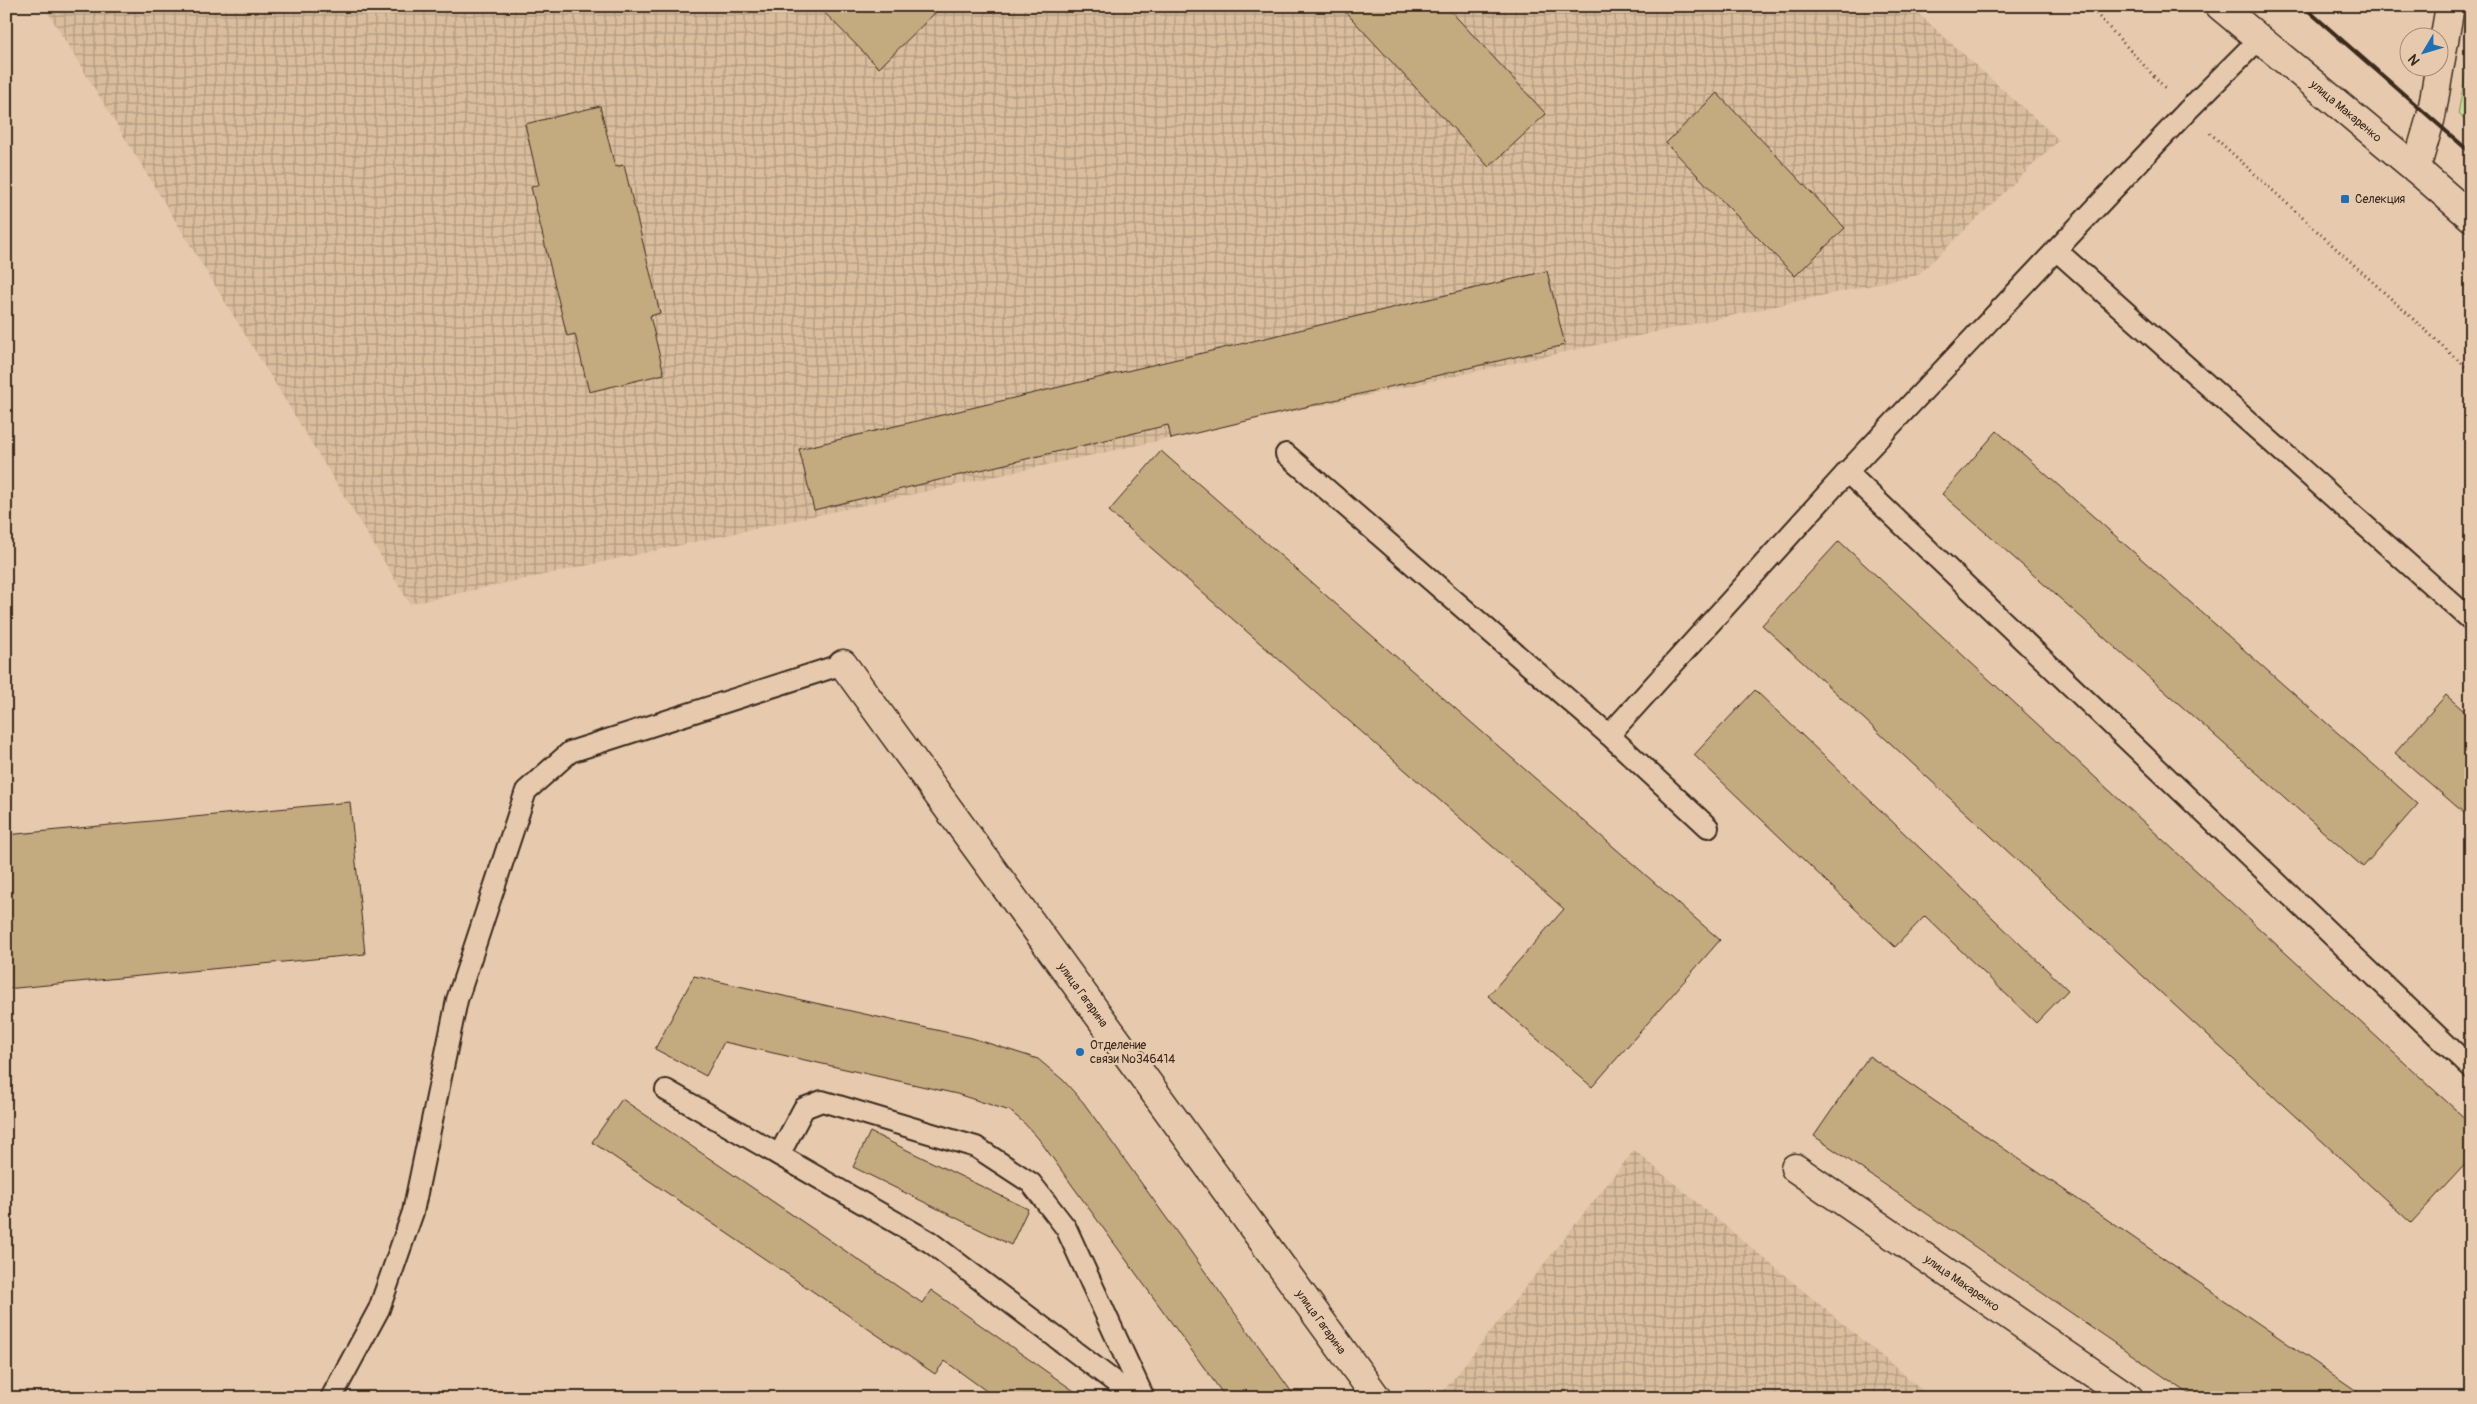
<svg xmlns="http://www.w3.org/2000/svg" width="2477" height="1404" viewBox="0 0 2477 1404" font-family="Pangolin,sans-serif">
<defs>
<pattern id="industrial-grid" width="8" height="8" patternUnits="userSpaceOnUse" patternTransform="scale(1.25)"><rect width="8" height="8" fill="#d9bd9d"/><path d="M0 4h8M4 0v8" fill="none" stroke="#b19a7f"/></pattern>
</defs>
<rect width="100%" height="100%" fill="#e7caae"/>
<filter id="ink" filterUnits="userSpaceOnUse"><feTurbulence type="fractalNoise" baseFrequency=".02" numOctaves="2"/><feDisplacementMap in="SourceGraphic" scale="10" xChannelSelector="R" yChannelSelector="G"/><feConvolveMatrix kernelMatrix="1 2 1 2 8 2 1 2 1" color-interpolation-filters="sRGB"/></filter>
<g filter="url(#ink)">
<g fill="url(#industrial-grid)">
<path d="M 44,6 L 1910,6 L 2059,140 L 1918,275 L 410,604 Z"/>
<path d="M 1634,1150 L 1932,1398 L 1445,1398 L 1442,1393 Z"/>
</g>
<path fill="#c3df96" stroke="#7f845a" d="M 2471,45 L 2471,126 L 2458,114 Z"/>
<g fill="#c3aa7f" stroke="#3b2a1e">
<path d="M 818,6 L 942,6 L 879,68 Z"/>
<path d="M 1340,6 L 1446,6 L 1546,114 L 1489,167 Z"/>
<path d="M 1717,93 L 1845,228 L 1795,276 L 1666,143 Z"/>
<path d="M 600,106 L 615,167 L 624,165 L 660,313 L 650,316 L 664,374 L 589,392 L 575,334 L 567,336 L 531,187 L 539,185 L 525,124 Z"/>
<path d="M 1547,271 L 1565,345 L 1171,439 L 1168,425 L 814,510 L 799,449 Z"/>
<path d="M 1997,431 L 2418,804 L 2363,867 L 1942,494 Z"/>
<path d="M 1161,451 L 1720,940 L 1592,1087 L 1488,996 L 1564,909 L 1109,511 Z"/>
<path d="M 1839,541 L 2471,1124 L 2471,1158 L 2411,1223 L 1762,625 Z"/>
<path d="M 1755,690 L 2068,990 L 2036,1023 L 1925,916 L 1895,947 L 1694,755 Z"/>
<path d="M 2446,695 L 2471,717 L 2471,819 L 2395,753 Z"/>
<path d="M 350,802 L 365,954 L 6,989 L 6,835 Z"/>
<path d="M 694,976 L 972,1038 L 1038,1059 L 1063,1080 L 1083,1102 L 1296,1398 L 1226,1398 L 1038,1138 L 1023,1122 L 1010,1111 L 957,1094 L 724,1042 L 706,1076 L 655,1049 Z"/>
<path d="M 1869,1056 L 2367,1398 L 2195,1398 L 1814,1136 Z"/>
<path d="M 622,1099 L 922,1303 L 931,1290 L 1084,1398 L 996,1398 L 945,1361 L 935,1374 L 592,1142 Z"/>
<path d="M 870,1132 L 1028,1209 L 1011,1245 L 853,1167 Z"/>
</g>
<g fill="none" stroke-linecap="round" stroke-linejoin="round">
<g stroke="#3b2a1e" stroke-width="24">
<g id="lane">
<path d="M 2056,250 L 2471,620"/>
<path d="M 1286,454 L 1609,735 L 1847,472 L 2187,111 L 2259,39"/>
<path d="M 1847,472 L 2471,1068"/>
<path d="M 1609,735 L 1708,827"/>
<path d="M 666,1090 L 930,1242 L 1136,1398"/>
<path d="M 779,1155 L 804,1108 L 822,1101 L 976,1147 L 1031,1183 L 1066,1228 L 1144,1398"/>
<path d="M 331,1398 L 379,1309 L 413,1212 L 457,1000 L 526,791 L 570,752 L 843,664"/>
</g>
</g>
<g stroke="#3b2a1e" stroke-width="31">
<g id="street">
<path d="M 2416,169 L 2431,117 L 2450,6"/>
<path d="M 843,664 L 1377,1398"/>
<path d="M 1795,1168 L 2129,1398"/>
</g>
</g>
<g stroke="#3b2a1e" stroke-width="31">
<path id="secondary" d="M 2220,6 L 2416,169 L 2471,217"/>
</g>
<g stroke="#3b2a1e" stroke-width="3" stroke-dasharray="1 4" stroke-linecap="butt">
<path d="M 2089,6 L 2165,88"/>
<path d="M 2210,133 L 2471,372"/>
</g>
<use href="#lane" stroke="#e7caae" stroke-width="20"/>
<use href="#street" stroke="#e7caae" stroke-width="28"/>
<use href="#secondary" stroke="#e7caae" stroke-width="28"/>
<path stroke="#3b2a1e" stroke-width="4" d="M 2303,6 L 2471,153"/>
</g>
</g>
<g fill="#1f6fb2" stroke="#e7caae" stroke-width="2">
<rect x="2340" y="194" width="10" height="10" rx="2.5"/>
<circle cx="1080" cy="1052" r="5"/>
</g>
<g text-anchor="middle" stroke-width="4.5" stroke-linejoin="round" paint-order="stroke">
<g font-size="12" fill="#3b2a1e" stroke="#e7caae">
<text transform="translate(2346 111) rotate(40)" y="4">улица Макаренко</text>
<text transform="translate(1083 995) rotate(54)" y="4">улица Гагарина</text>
<text transform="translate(1962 1283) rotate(35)" y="4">улица Макаренко</text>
<text transform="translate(1321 1322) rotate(54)" y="4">улица Гагарина</text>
</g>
<g font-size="12" fill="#3b2a1e" stroke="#e7caae" text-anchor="start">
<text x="2355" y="203">Селекция</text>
<text x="1090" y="1049">Отделение<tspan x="1090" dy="14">связи №346414</tspan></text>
</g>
</g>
<rect width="2477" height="1404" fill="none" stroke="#e7caae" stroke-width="25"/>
<rect x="12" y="12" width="2452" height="1379" fill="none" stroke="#3b2a1e" stroke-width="2" filter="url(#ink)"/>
<g transform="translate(2424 52) rotate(232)"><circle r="24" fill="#e7caae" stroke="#a28a74"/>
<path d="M0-4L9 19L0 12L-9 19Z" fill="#1f6fb2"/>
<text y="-8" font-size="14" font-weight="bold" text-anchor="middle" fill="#3b2a1e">N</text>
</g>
</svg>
